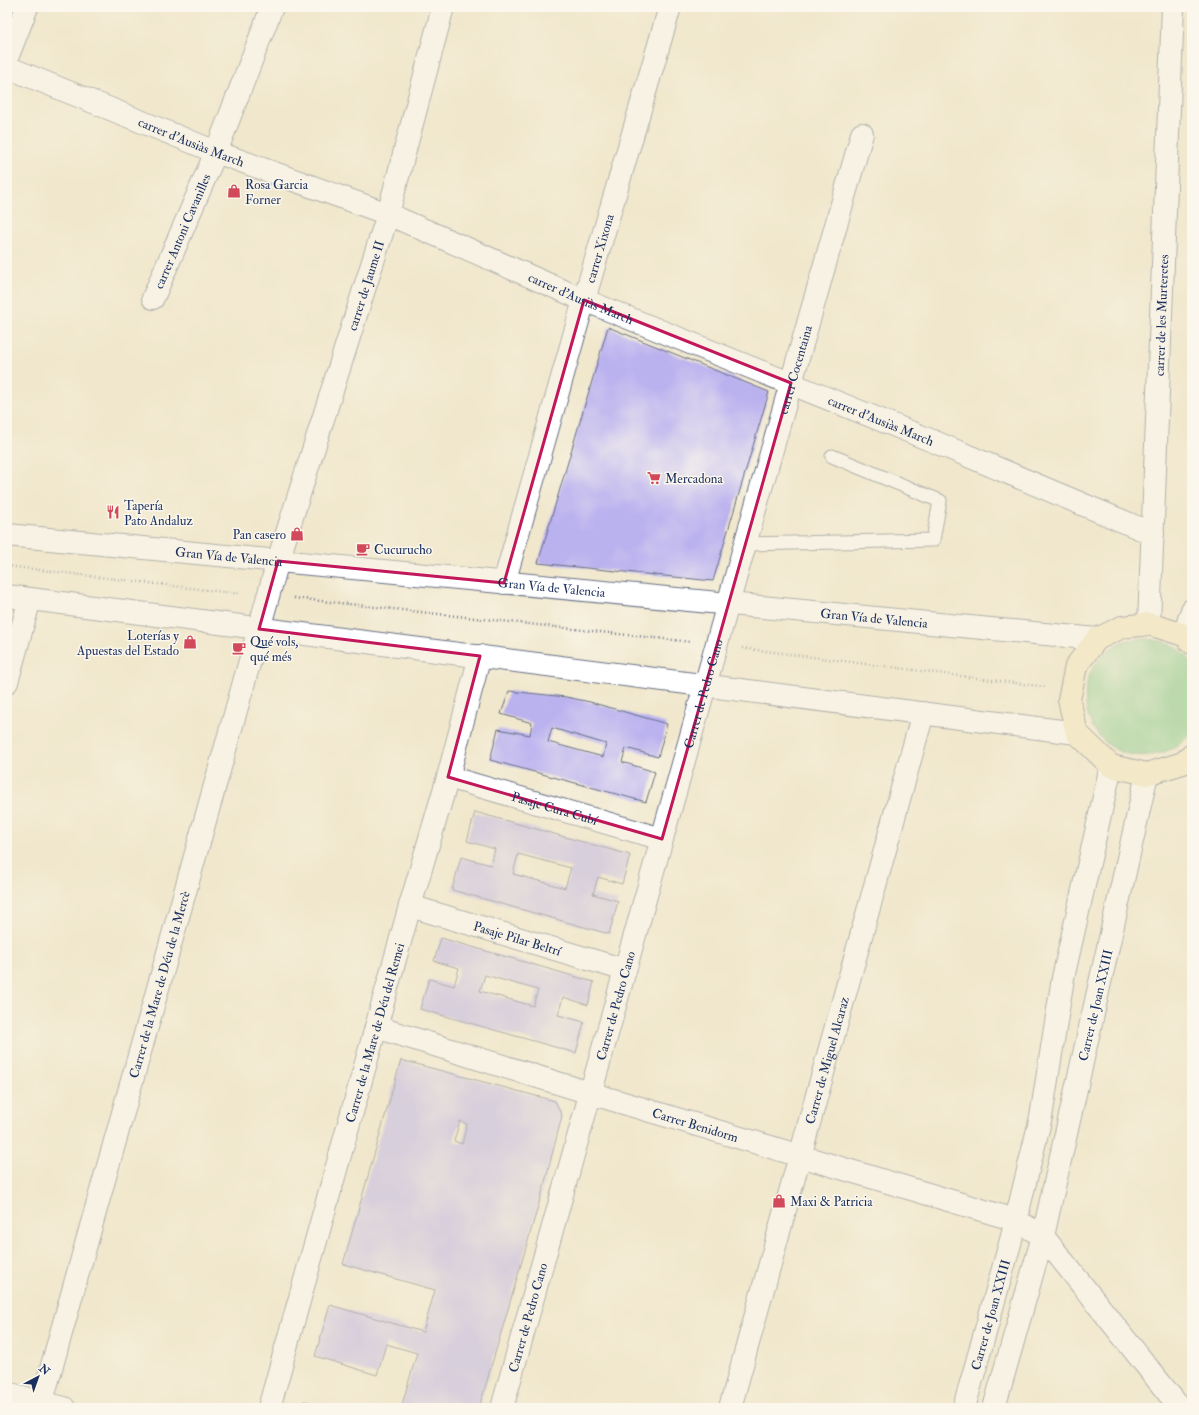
<svg xmlns="http://www.w3.org/2000/svg" width="1199" height="1415" viewBox="0 0 1199 1415" font-family="'IM FELL Double Pica',serif">
<rect width="100%" height="100%" fill="#fbf7ec"/>
<filter id="ink" filterUnits="userSpaceOnUse"><feTurbulence type="fractalNoise" baseFrequency=".025" numOctaves="2"/><feDisplacementMap in="SourceGraphic" scale="8" xChannelSelector="R" yChannelSelector="G"/><feConvolveMatrix kernelMatrix="1 2 1 2 8 2 1 2 1" color-interpolation-filters="sRGB"/></filter>
<filter id="wash" filterUnits="userSpaceOnUse"><feTurbulence type="fractalNoise" baseFrequency=".012" numOctaves="4" result="noise"/><feDisplacementMap in="SourceGraphic" scale="16" xChannelSelector="R" yChannelSelector="G"/><feGaussianBlur stdDeviation="0.9" result="paint"/><feColorMatrix in="noise" values="0 0 0 0 0 0 0 0 0 0 0 0 0 0 0 0 0 1.4 0 .05"/><feComposite in="paint" operator="in"/></filter>
<g filter="url(#wash)">
<rect width="100%" height="100%" fill="#f0e7cc"/>
<path fill="#7bc886" stroke="#4b7c72" d="M 1138,638 C 1160,640 1179,643 1192,663 L 1191,733 C 1187,737 1183,742 1178,745 C 1170,751 1159,754 1150,755 C 1085,763 1060,676 1118,644 C 1123,640 1132,640 1138,638 Z"/>
<g id="blocks">
<g fill="#bab1ef" fill-rule="evenodd">
<path d="M 608,327 L 769,392 L 713,581 L 538,563 Z"/>
<path d="M 509,691 L 566,697 L 590,702 L 667,724 L 658,757 L 626,748 L 622,762 L 655,772 L 646,802 L 490,760 L 498,729 L 530,735 L 532,723 L 501,714 ZM 552,728 L 606,744 L 603,757 L 548,742 Z"/>
<path d="M 475,812 L 630,855 L 622,884 L 598,877 L 593,894 L 618,901 L 609,934 L 452,890 L 461,857 L 491,865 L 495,849 L 467,841 ZM 518,854 L 571,868 L 565,888 L 513,874 Z"/>
<path d="M 441,938 L 594,982 L 588,1005 L 563,997 L 558,1015 L 584,1022 L 576,1053 L 420,1009 L 429,979 L 454,986 L 459,968 L 434,961 ZM 485,975 L 538,990 L 533,1006 L 480,991 Z"/>
<path d="M 401,1060 L 555,1101 L 562,1116 L 544,1186 L 479,1408 L 401,1408 L 417,1353 L 386,1344 L 377,1375 L 315,1356 L 330,1305 L 423,1332 L 435,1290 L 343,1264 ZM 460,1121 L 467,1124 L 462,1144 L 454,1141 Z"/>
<path d="M 304,1401 L 325,1408 L 302,1408 Z"/>
</g>
</g>
</g>
<g filter="url(#ink)">
<use href="#blocks" fill-opacity="0" stroke="#666f84" stroke-width="1"/>
<g fill="none" stroke-linecap="round" stroke-linejoin="round">
<g stroke="#666f84" stroke-width="15">
<path id="lane" d="M 745,544 L 933,540 L 940,501 L 832,456"/>
</g>
<g stroke="#666f84" stroke-width="24">
<g id="street">
<path d="M 7,58 L 27,7"/>
<path id="s1" d="M 7,67 L 216,152 L 388,214 L 584,300 L 935,442 L 1153,534"/>
<path id="s2" d="M 153,298 L 216,152 L 272,7"/>
<path id="s3" d="M 7,535 L 1097,639"/>
<path id="s4" d="M 504,583 L 584,300 L 670,7"/>
<path d="M 7,596 L 1077,733"/>
<path id="s5" d="M 1149,624 L 1173,7"/>
<path d="M 1184,635 L 1192,610"/>
<path d="M 7,682 L 30,599"/>
<path d="M 1147,774 L 1043,1236 L 1180,1408"/>
<path id="s6" d="M 448,777 L 662,839"/>
<path id="s7" d="M 410,906 L 625,970"/>
<path id="s8" d="M 376,1027 L 590,1093 L 1015,1220 L 1043,1236 L 994,1408"/>
<path d="M 7,1393 L 64,1408"/>
<path id="s9" d="M 40,1408 L 278,561 L 388,214 L 443,7"/>
<path id="s10" d="M 269,1408 L 410,906 L 448,777 L 480,656"/>
<path id="s11" d="M 502,1408 L 728,604 L 862,134"/>
<path id="s12" d="M 730,1408 L 923,713"/>
<path id="s13" d="M 964,1408 L 1011,1240 L 1041,1117 L 1063,978 L 1111,766"/>
</g>
</g>
<g stroke="#666f84" stroke-width="24">
<path id="secondary" d="M 1192,643 L 1184,635 L 1149,624 L 1122,627 L 1097,639 L 1076,666 L 1069,700 L 1077,733 L 1111,766 L 1147,774 L 1183,763 L 1192,755"/>
</g>
<g stroke="#666f84" stroke-width="2.5" stroke-dasharray="1 3" stroke-linecap="butt">
<path d="M 7,566 L 241,594"/>
<path d="M 294,598 L 691,642"/>
<path d="M 742,648 L 1046,687"/>
</g>
<use href="#lane" stroke="#fff" stroke-width="13"/>
<use href="#street" stroke="#fff" stroke-width="22"/>
<use href="#secondary" stroke="#f7e8c3" stroke-width="22"/>
</g>
</g>
<path d="M0 0H1199V1415H0ZM 584,300 L 791,383 L 662,839 L 448,777 L 480,656 L 259,629 L 278,561 L 504,583 Z" fill="#f0e7cc" fill-opacity=".55" fill-rule="evenodd"/>
<path fill="none" stroke="#c2185b" stroke-width="3" stroke-linejoin="round" d="M 584,300 L 791,383 L 662,839 L 448,777 L 480,656 L 259,629 L 278,561 L 504,583 Z"/>
<defs>
<g id="shop-bare" transform="scale(1.08)"><path d="M-5-2.5h2.3a2.7 3.5 0 0 1 5.4 0H5L5.5 6h-11ZM-1.5-2.5h3a1.5 2.3 0 0 0-3 0Z" fill="#d1495b" stroke="#fbf7ec" stroke-width="2.5" paint-order="stroke"/></g>
<g id="supermarket-bare" transform="scale(1.08)"><path d="M-6-5.5h2.5l.6 2H6L4.5 2H-2.5L-4.4-4H-6ZM-1.5 3.2a1.3 1.3 0 1 0 .1 0ZM3 3.2a1.3 1.3 0 1 0 .1 0Z" fill="#d1495b" stroke="#fbf7ec" stroke-width="2.5" paint-order="stroke"/></g>
<g id="restaurant-bare" transform="scale(1.08)"><path d="M-5-6h1v4h1v-4h1v4h1v-4h1v5L-1.5 .5V6h-2V.5L-5-1ZM5-6V6H3V1.5H1.5Q1.5-4 5-6Z" fill="#d1495b" stroke="#fbf7ec" stroke-width="2.5" paint-order="stroke"/></g>
<g id="cafe-bare" transform="scale(1.08)"><path d="M-5.5-4.5H6V0H3Q3 3.5 0 3.5H-2.5Q-5.5 3.5-5.5 0ZM3-3.2v2h1.7v-2ZM-6 4.5H4V6H-6Z" fill="#d1495b" stroke="#fbf7ec" stroke-width="2.5" paint-order="stroke"/></g>
</defs>
<g fill-rule="evenodd">
<use href="#shop-bare" x="234" y="191"/>
<use href="#supermarket-bare" x="654" y="478"/>
<use href="#restaurant-bare" x="113" y="512"/>
<use href="#shop-bare" x="297" y="534"/>
<use href="#cafe-bare" x="363" y="549"/>
<use href="#shop-bare" x="190" y="642"/>
<use href="#cafe-bare" x="239" y="648"/>
<use href="#shop-bare" x="779" y="1201"/>
</g>
<g text-anchor="middle" stroke-width="3" stroke-linejoin="round" paint-order="stroke">
<g font-size="13" fill="#1b2f5e" stroke="#fbf7ec">
<text dy="5" stroke="none"><textPath href="#s1" startOffset="199">carrer d'Ausiàs March</textPath></text>
<text dy="5" stroke="none"><textPath href="#s2" startOffset="73">carrer Antoni Cavanilles</textPath></text>
<text dy="5" stroke="none"><textPath href="#s4" startOffset="348">carrer Xixona</textPath></text>
<text dy="5" stroke="none"><textPath href="#s9" startOffset="1169">carrer de Jaume II</textPath></text>
<text dy="5" stroke="none"><textPath href="#s1" startOffset="619">carrer d'Ausiàs March</textPath></text>
<text dy="5" stroke="none"><textPath href="#s5" startOffset="309">carrer de les Murteretes</textPath></text>
<text dy="5" stroke="none"><textPath href="#s11" startOffset="1079">carrer Cocentaina</textPath></text>
<text dy="5" stroke="none"><textPath href="#s1" startOffset="943">carrer d'Ausiàs March</textPath></text>
<text dy="5" stroke="none"><textPath href="#s3" startOffset="223">Gran Vía de Valencia</textPath></text>
<text dy="5" stroke="none"><textPath href="#s3" startOffset="547">Gran Vía de Valencia</textPath></text>
<text dy="5" stroke="none"><textPath href="#s3" startOffset="871">Gran Vía de Valencia</textPath></text>
<text dy="5" stroke="none"><textPath href="#s11" startOffset="742">Carrer de Pedro Cano</textPath></text>
<text dy="5" stroke="none"><textPath href="#s6" startOffset="111">Pasaje Cura Cubí</textPath></text>
<text dy="5" stroke="none"><textPath href="#s7" startOffset="112">Pasaje Pilar Beltrí</textPath></text>
<text dy="5" stroke="none"><textPath href="#s9" startOffset="440">Carrer de la Mare de Déu de la Mercè</textPath></text>
<text transform="translate(1095 1005) rotate(-77)" y="5">Carrer de Joan XXIII</text>
<text dy="5" stroke="none"><textPath href="#s11" startOffset="418">Carrer de Pedro Cano</textPath></text>
<text dy="5" stroke="none"><textPath href="#s10" startOffset="390">Carrer de la Mare de Déu del Remei</textPath></text>
<text dy="5" stroke="none"><textPath href="#s12" startOffset="361">Carrer de Miguel Alcaraz</textPath></text>
<text dy="5" stroke="none"><textPath href="#s8" startOffset="334">Carrer Benidorm</textPath></text>
<text dy="5" stroke="none"><textPath href="#s13" startOffset="97">Carrer de Joan XXIII</textPath></text>
<text dy="5" stroke="none"><textPath href="#s11" startOffset="94">Carrer de Pedro Cano</textPath></text>
</g>
<g font-size="13" fill="#1b2f5e" stroke="#fbf7ec" text-anchor="start">
<text x="245" y="189">Rosa Garcia<tspan x="245" dy="15">Forner</tspan></text>
<text x="665" y="483">Mercadona</text>
<text x="124" y="510">Tapería<tspan x="124" dy="15">Pato Andaluz</tspan></text>
<text x="286" y="539" text-anchor="end">Pan casero</text>
<text x="374" y="554">Cucurucho</text>
<text x="179" y="640" text-anchor="end">Loterías y<tspan x="179" dy="15">Apuestas del Estado</tspan></text>
<text x="250" y="646">Qué vols,<tspan x="250" dy="15">qué més</tspan></text>
<text x="790" y="1206">Maxi &amp; Patricia</text>
</g>
</g>
<rect width="1199" height="1415" fill="none" stroke="#fbf7ec" stroke-width="24"/>
<g transform="translate(38 1377) rotate(41)" stroke="#fbf7ec" stroke-width="3" paint-order="stroke">
<path d="M0-3L7 15L0 10L-7 15Z" fill="#1b2f5e"/>
<text y="-6" font-size="11" font-weight="bold" text-anchor="middle" fill="#1b2f5e">N</text>
</g>
</svg>
